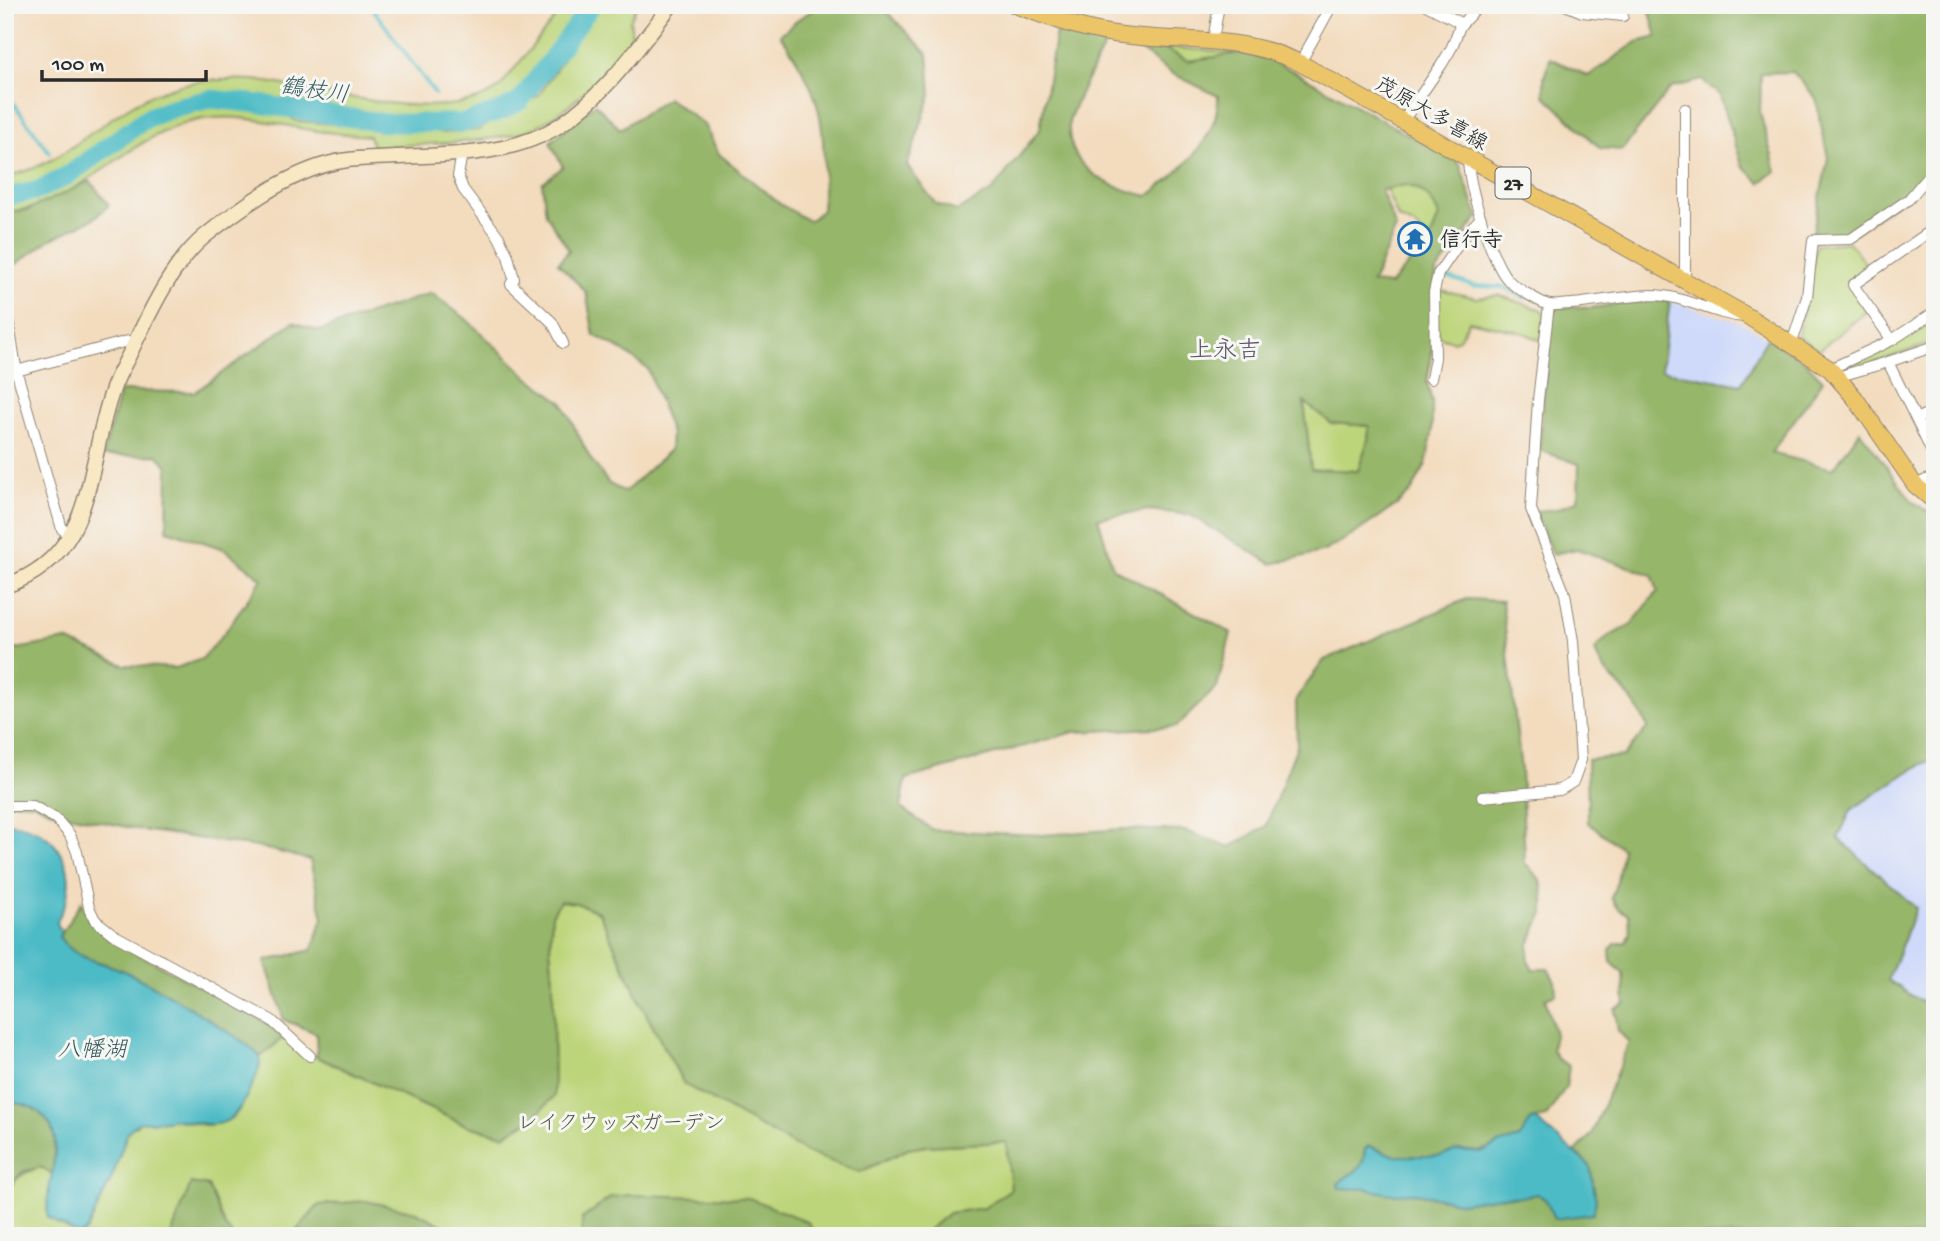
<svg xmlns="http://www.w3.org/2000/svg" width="1940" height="1241" viewBox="0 0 1940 1241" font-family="'Gochi Hand','Klee One',sans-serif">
<rect width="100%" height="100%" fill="#f6f6f2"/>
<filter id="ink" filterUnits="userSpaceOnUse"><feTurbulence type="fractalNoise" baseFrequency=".0143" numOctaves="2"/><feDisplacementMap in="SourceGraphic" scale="14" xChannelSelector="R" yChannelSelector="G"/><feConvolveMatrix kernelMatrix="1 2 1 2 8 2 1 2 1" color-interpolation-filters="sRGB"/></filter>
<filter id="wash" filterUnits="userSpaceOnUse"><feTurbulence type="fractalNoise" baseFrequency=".00686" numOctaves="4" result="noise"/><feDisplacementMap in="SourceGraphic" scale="28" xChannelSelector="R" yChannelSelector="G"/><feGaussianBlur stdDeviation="1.57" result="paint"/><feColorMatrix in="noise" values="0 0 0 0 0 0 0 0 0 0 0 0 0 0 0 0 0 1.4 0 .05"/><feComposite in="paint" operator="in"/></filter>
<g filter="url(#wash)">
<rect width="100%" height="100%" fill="#f3dbbd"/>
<g fill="#cfdafa">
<path d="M 1670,301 L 1742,323 L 1767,338 L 1741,385 L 1661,370 Z"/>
<path d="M 1935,758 L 1935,1011 L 1888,980 L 1838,838 L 1851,810 L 1911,770 Z"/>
</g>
<g fill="#bdd57a" stroke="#748052" stroke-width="2">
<path d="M 559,5 L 575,5 L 582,10 C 567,34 551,57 533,80 C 528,86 523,95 516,100 C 452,150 307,98 230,97 C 216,97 201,100 188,103 C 118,118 78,187 5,194 L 5,176 C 54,169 90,131 130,106 C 155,91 187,81 216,80 C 228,80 241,79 253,80 C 317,87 445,129 499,88 L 555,18 Z"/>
<path d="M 597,5 L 637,5 L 630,20 L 632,37 C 606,71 576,106 538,126 C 506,144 413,144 373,147 L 369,136 C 348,134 326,133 305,129 C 263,121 223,110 180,125 C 117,147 75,207 5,212 L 5,202 C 35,197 64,186 88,167 C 105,154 120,138 138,128 C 173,107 212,101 252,106 C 270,108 282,107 295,121 L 425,131 L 430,130 L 444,133 L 478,130 L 539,95 L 568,51 L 570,42 Z"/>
<path d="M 1162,47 L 1240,53 L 1188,61 Z"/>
<path d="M 1405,185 C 1424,189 1432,199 1439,216 L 1430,240 L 1415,226 L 1398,218 L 1386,189 Z"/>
<path d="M 1849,242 L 1870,269 L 1849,284 L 1867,311 L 1819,350 L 1798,336 L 1816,245 Z"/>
<path d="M 1436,289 L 1477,298 L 1498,295 L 1542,310 L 1545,316 L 1542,341 L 1524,333 L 1469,321 L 1459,339 L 1453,341 L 1437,336 Z"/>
<path d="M 1935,319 L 1935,342 L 1847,372 L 1843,369 L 1907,337 Z"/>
<path d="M 1304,401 L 1331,423 L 1369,426 L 1368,440 L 1358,471 L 1311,469 Z"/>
<path d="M 560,901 L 576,903 L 599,912 L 642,1006 L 684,1084 L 808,1153 L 860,1172 L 908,1149 L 926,1146 L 1006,1142 L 1012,1188 L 984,1208 L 949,1213 L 921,1236 L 815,1236 L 808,1222 L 582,1218 L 582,1236 L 463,1236 L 416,1212 L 319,1205 L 292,1236 L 233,1236 L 225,1227 L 208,1186 L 191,1184 L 171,1236 L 5,1236 C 5,1199 0,1179 41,1167 L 53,1174 L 57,1224 L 82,1234 L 87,1230 L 112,1177 L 128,1131 L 140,1122 L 168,1121 L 172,1119 L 209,1126 L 234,1117 L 243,1104 L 259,1069 L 260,1057 L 283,1038 L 317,1057 L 468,1126 L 504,1135 L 553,979 L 550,949 L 552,915 Z"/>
</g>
<g fill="#96b66a" stroke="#60704a" stroke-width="2" fill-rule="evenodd">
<path d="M 823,5 L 873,5 L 886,11 L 928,54 L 931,94 L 907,166 L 936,204 L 957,211 L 992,191 L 1040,129 L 1056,32 L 1105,44 C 1098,59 1070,110 1069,123 C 1066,170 1109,187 1148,196 C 1180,172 1219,139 1218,96 L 1171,73 L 1135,46 L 1162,47 L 1188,61 L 1240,53 L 1268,59 L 1295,72 L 1459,163 L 1478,217 L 1436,272 L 1434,341 L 1427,383 L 1432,402 L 1432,434 L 1426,464 L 1412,491 L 1398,504 L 1351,536 L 1324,551 L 1272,564 L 1190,515 L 1149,510 L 1098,518 L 1113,568 L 1231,633 L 1217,687 L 1176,727 L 1074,732 L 906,779 L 901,808 L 933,830 L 1043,835 L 1123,829 L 1185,831 L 1230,847 L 1266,826 L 1297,746 L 1296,699 L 1324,660 L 1467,599 L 1502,601 L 1521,770 L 1525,863 L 1541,881 L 1544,898 L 1544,913 L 1529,944 L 1528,960 L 1533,969 L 1548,969 L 1555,981 L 1556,994 L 1545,998 L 1555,1034 L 1552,1049 L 1558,1059 L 1569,1066 L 1566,1087 L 1546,1117 L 1531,1120 L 1520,1138 L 1477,1152 L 1462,1150 L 1439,1156 L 1395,1156 L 1369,1146 L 1365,1149 C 1363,1175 1352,1169 1338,1184 L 1339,1188 L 1367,1189 L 1390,1194 L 1416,1193 L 1462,1203 L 1506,1196 L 1520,1197 L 1538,1194 L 1546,1200 L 1554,1219 L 1578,1215 L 1596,1201 L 1590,1166 L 1575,1152 L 1592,1134 L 1629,1042 L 1618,1031 L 1615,1009 L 1625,1004 L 1623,973 L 1611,962 L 1610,950 L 1615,944 L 1626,942 L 1630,933 L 1629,915 L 1619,909 L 1611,898 L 1617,881 L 1623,849 L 1588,823 L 1587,760 L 1624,756 L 1648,727 C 1642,717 1637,705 1629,697 C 1616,681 1601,671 1595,650 L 1607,637 L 1630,626 L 1658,591 L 1652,575 L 1577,549 L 1552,554 L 1535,511 L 1557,509 L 1578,500 L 1579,464 L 1539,450 L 1551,315 L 1558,307 L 1590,308 L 1658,299 L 1670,301 L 1661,370 L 1741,385 L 1767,338 L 1805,361 L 1823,380 L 1771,453 L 1833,469 L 1860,431 L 1912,501 L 1935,517 L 1935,758 L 1911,770 L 1851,810 L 1838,838 L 1916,908 L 1888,980 L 1935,1011 L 1935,1236 L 921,1236 L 949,1213 L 984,1208 L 1011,1189 L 1006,1142 L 926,1146 L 908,1149 L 860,1172 L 808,1153 L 684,1084 L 642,1006 L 599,912 L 576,903 L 560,901 L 552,915 L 550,949 L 553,979 L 554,1096 L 535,1117 L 504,1135 L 468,1126 L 317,1057 L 316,1033 L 284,1020 L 265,961 L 312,950 L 323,918 L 310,860 L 263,848 L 142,830 L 54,812 L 34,803 L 5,802 L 5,651 L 66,640 L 124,665 L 176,668 L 202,659 L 225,632 L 262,579 L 224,549 L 167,530 L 168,466 L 157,455 L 103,456 L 120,391 L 195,392 L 293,322 L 319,331 L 431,293 L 465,318 L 528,377 L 562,402 L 590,458 L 609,484 L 625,492 L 670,450 L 671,434 L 648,369 L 622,350 L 594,335 L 586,292 L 558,263 L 569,250 L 546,214 L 542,183 L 563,167 L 550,142 L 595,104 L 620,129 L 668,98 L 704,125 L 719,154 L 780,204 L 809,221 L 822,210 C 824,179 826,144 819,112 C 814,88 795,54 780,35 L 801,17 ZM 1405,185 C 1424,189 1432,199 1439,216 L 1430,240 L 1390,285 L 1372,283 L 1396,228 L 1381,190 ZM 1304,402 L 1331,423 L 1369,426 L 1368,440 L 1358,471 L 1311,469 Z"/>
<path d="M 1648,5 L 1935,5 L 1935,165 L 1909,194 L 1850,236 L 1812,237 L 1828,158 L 1816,98 L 1793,72 L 1761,73 L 1760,113 L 1776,171 L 1760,183 L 1742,165 L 1720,95 L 1702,80 L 1671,88 L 1622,150 L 1600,148 L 1544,95 L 1544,78 L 1550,58 L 1588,76 L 1637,42 L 1657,37 Z"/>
<path d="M 90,181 L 109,205 L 93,219 L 51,239 L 5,272 L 5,212 L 28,210 Z"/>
<path d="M 81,902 L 91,923 L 109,938 L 273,1026 L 283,1038 L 260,1057 L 256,1052 C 212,1025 169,996 125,972 C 99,958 78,963 59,937 Z"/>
<path d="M 5,1103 L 22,1103 L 33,1108 L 49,1121 L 55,1137 L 53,1174 L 41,1167 L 22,1172 L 5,1193 Z"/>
<path d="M 191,1183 L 208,1186 L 225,1227 L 233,1236 L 171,1236 Z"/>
<path d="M 630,1195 L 749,1198 L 808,1222 L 815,1236 L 582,1236 L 582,1219 L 611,1197 Z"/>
<path d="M 366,1201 L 416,1212 L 463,1236 L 292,1236 L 319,1205 Z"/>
</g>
<g fill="#4dbbc6" stroke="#3c7378" stroke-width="2">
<path d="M 5,823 C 46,824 76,856 67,897 C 66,906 59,914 57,923 L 61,932 L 59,937 C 77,961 98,960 124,971 C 158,987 190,1007 222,1028 C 235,1036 250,1045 260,1057 C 261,1069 255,1079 250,1089 C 229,1136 215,1124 172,1119 L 168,1121 L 140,1122 L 128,1131 L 112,1177 L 87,1230 L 82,1234 L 77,1234 L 48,1218 C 42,1185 72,1139 41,1114 C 29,1104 20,1103 5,1103 Z"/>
<path d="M 1531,1120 L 1536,1120 L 1590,1166 L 1596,1201 L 1593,1214 L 1554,1219 L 1546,1200 L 1538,1194 L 1520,1197 L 1506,1196 L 1462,1203 L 1416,1193 L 1390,1194 L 1367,1189 L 1340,1188 L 1338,1186 C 1345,1170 1363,1179 1365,1149 L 1369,1146 L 1395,1156 L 1439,1156 L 1457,1150 L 1481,1152 L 1501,1143 L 1520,1138 Z"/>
</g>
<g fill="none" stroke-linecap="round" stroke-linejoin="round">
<g stroke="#4dbbc6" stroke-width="3.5">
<path d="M 370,5 L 435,94"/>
<path d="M 5,92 L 50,153"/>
<path d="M 62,168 L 67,176"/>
<path d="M 1441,275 L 1474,286 L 1503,287 L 1526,298"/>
</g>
<path stroke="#4dbbc6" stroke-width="19" d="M 5,197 L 36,191 L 67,176 L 147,118 L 176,107 L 211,99 L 260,104 L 386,123 L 464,123 L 503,110 L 520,101 L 592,5"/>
</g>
</g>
<g filter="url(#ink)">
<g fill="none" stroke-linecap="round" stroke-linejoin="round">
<g stroke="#8f8374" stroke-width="12">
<g id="minor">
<path d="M 1426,5 L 1457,21 L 1460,26"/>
<path d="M 1565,5 L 1582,12 L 1623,16"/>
<path d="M 1213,40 L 1219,5"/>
<path d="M 1300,63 L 1332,5"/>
<path d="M 1685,109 L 1685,281"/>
<path d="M 1403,121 L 1442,64 L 1452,47 L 1460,26 L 1479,5"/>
<path d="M 462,153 L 458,176 L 463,189 L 499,237 L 508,256 L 514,279 L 511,284 L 552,322 L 563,343"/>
<path d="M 1468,158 C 1468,184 1491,261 1508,280 C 1513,286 1541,303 1549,305 C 1555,306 1564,304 1571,304 C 1598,302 1624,296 1651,295 C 1685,295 1712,315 1745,317"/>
<path d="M 5,301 L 17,373 L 62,529 L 71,535"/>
<path d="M 1892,340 L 1853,285 L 1935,228"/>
<path d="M 1792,343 L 1807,297 L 1813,240 L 1851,239 L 1909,199 L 1935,168"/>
<path d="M 1888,362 L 1935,458"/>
<path d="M 1830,369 L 1892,340 L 1935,312"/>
<path d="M 5,374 L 128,341 L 135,344"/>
<path d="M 1837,377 L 1888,362 L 1935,346"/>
<path d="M 1431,379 L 1435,358 L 1434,292 L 1438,274 L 1466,233 L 1481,218"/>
<path d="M 1916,419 L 1935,410"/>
<path d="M 1915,485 L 1935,476"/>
<path d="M 1482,797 L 1560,790 L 1573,782 L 1581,760 L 1573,641 L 1565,594 L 1531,509 L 1538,400 L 1549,305"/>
<path d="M 5,806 L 33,806 L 56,819 L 70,835 L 77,852 L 89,907 L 95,920 L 114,935 L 271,1020 L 310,1056"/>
</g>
</g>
<g stroke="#8f8374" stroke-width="17">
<path id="secondary" d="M 5,586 C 98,555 85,466 113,389 C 117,376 125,364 131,351 C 149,314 172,263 205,236 C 240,208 284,176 328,164 C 350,158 373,158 396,157 C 450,155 513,156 560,125 C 606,94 638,48 671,5"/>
</g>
<g stroke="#8f8374" stroke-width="18">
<path id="primary" d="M 1015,5 C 1047,17 1080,29 1114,34 C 1180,44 1238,33 1300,63 L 1749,317 L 1830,369 L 1855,398 L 1915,485 L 1935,502"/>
</g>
<use href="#minor" stroke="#fff" stroke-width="10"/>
<use href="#secondary" stroke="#f8e8c3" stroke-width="14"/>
<use href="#primary" stroke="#edc569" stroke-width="16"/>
</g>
</g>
<defs>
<g id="temple-ring" transform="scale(1.75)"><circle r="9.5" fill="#f6f6f2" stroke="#1f6fb2" stroke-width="1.5"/><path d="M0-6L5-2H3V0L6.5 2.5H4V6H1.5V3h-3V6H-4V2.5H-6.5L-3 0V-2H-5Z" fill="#1f6fb2"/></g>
</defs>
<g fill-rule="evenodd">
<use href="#temple-ring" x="1415" y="239"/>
</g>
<g text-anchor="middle" stroke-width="6" stroke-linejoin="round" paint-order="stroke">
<rect fill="#f6f6f2" stroke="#686867" stroke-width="2" x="1495.5" y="167.5" width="35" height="31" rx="5"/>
<g font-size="19" font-weight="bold" fill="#2b2b2b">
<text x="1513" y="190">27</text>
</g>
<g font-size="21" fill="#2b2b2b" stroke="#f6f6f2">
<text transform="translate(1432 113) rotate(30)" y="7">茂原大多喜線</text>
</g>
<g font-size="21" font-weight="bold" fill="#2b2b2b" stroke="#f6f6f2" text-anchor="start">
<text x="1440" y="246">信行寺</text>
</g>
<g font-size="21" fill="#50563f" stroke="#f6f6f2">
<text x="621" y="1129">レイクウッズガーデン</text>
</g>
<g font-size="23" font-style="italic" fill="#375d61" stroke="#f6f6f2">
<text transform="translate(315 89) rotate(8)" y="8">鶴枝川</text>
<text x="92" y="1056">八幡湖</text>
</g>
<g font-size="24" fill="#595269" stroke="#f6f6f2">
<text x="1225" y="357">上永吉</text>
</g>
</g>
<rect width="1940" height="1241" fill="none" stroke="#f6f6f2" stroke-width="28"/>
<path d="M42 70v10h164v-10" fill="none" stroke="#2b2b2b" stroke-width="3.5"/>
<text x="52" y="70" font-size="21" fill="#2b2b2b" stroke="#f6f6f2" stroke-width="5" paint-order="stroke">100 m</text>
</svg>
